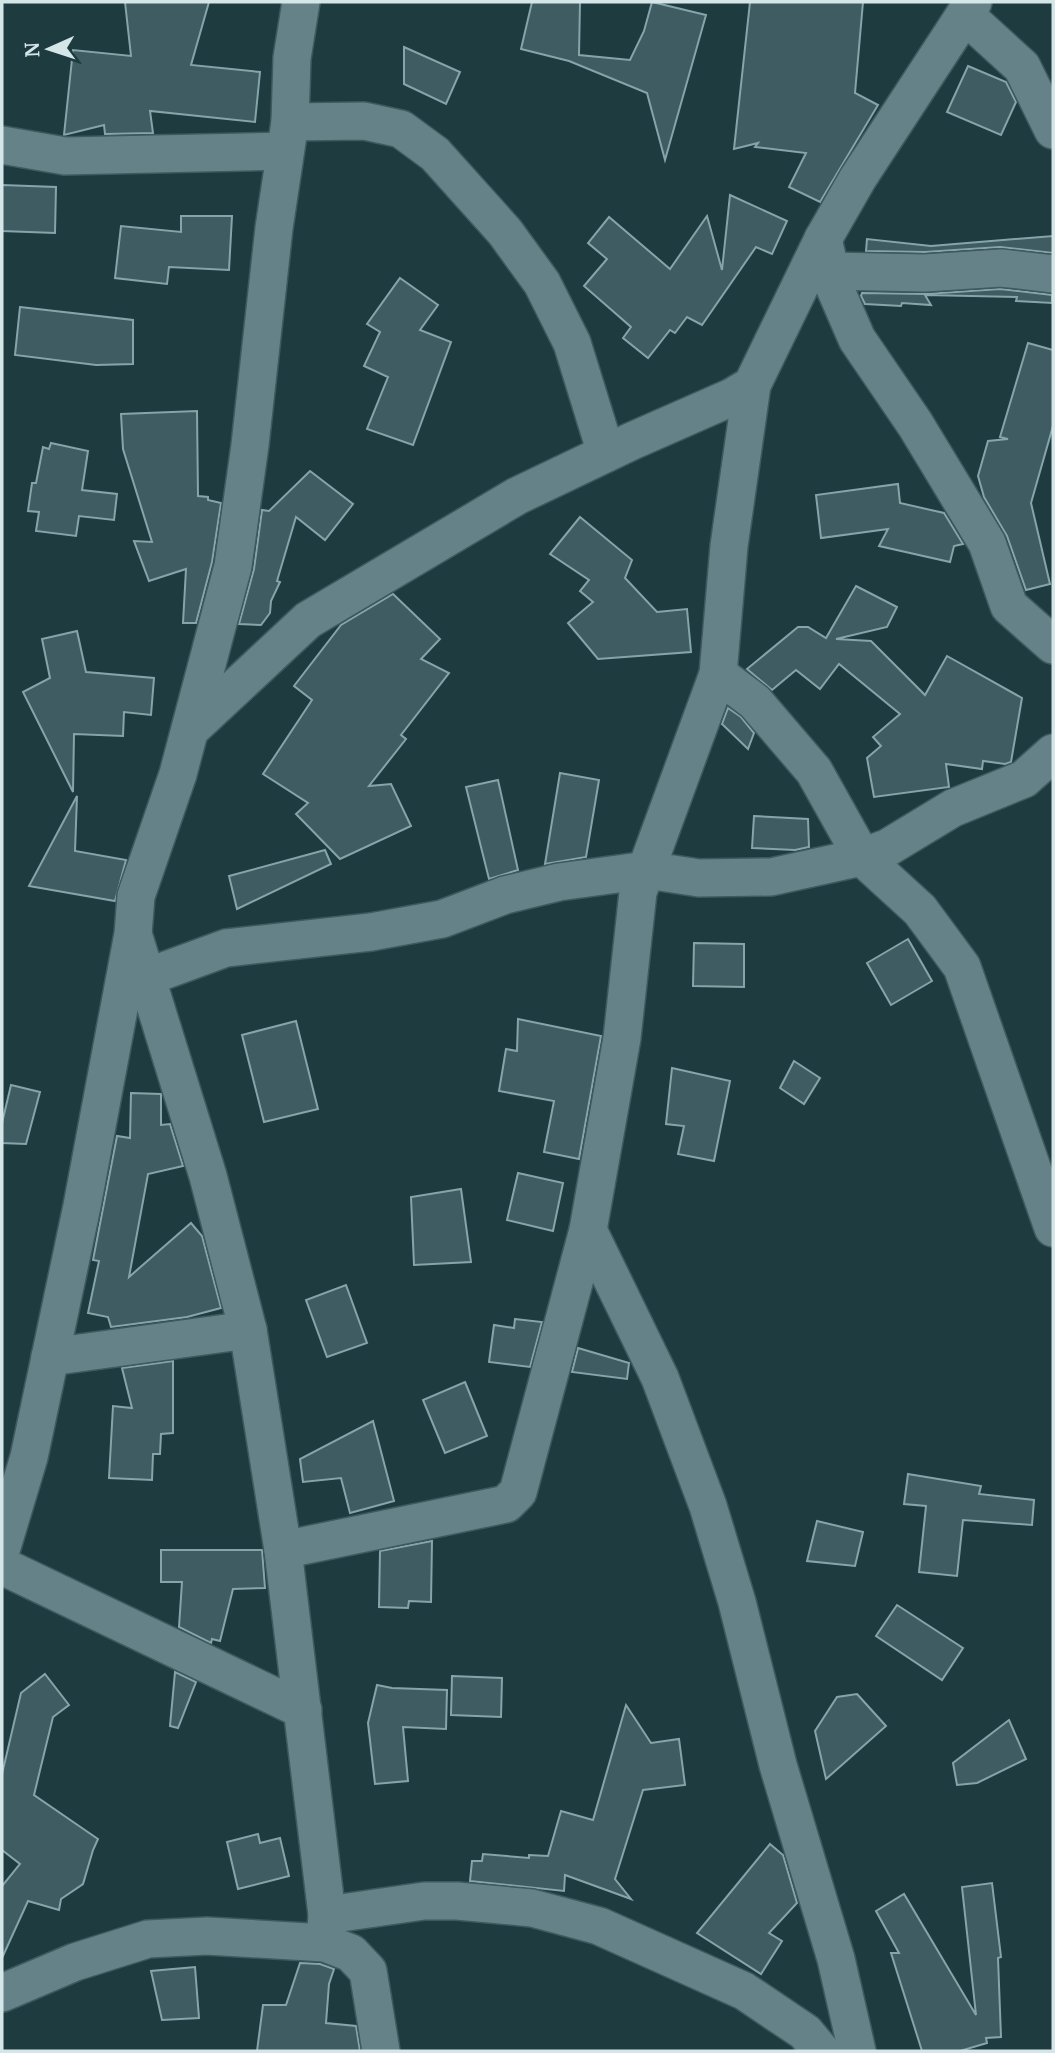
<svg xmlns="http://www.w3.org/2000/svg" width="1055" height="2053" viewBox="0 0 1055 2053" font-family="Merriweather,serif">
<rect width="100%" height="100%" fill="#1e3b40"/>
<g fill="#3e5c61" stroke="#85a5ab" stroke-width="2">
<path d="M 125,2 L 209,2 L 191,65 L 260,72 L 255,122 L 150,111 L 153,133 L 105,134 L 104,125 L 64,135 L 73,50 L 131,56 Z"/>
<path d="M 532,2 L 580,2 L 579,55 L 630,60 L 644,31 L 652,2 L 706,15 L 665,160 L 647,93 L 569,61 L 521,49 Z"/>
<path d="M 750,2 L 863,2 L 855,93 L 878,105 L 820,202 L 789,187 L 806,153 L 755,147 L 758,143 L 734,149 Z"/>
<path d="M 404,47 L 460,72 L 446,104 L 404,84 Z"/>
<path d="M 968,66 L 1006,82 L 1016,102 L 1001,135 L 947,112 Z"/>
<path d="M 2,185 L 56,187 L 55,233 L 2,231 Z"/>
<path d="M 730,195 L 787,221 L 772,254 L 756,247 L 702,325 L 687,317 L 675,333 L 670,330 L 648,358 L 623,338 L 631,327 L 584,286 L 607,259 L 588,243 L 609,217 L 670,269 L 707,216 L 722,270 Z"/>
<path d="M 181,216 L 232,216 L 229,270 L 169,267 L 167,284 L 115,278 L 121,226 L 181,232 Z"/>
<path d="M 1053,236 L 1053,253 L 1000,247 L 925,252 L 866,251 L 867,239 L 931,246 Z"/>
<path d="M 400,278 L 438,305 L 420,330 L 451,342 L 413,445 L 367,429 L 388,377 L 364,366 L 380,332 L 367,324 Z"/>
<path d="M 1000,289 L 1052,295 L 1052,303 L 1016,301 L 1017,297 L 925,295 L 931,305 L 902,303 L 901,306 L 865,304 L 861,296 L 862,293 L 926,294 Z"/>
<path d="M 20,307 L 133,320 L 133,364 L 96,365 L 15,355 Z"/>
<path d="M 1028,343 L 1053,350 L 1053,426 L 1031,503 L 1050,584 L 1026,590 L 1007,536 L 984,497 L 978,476 L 988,441 L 1008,439 L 1000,437 Z"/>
<path d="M 197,411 L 198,496 L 208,497 L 208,500 L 221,503 L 212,562 L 196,623 L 183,623 L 186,569 L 149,581 L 134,541 L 152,542 L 123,449 L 121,414 Z"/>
<path d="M 51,443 L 88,451 L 82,490 L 117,494 L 114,520 L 79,516 L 76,536 L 36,531 L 39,512 L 28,511 L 32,483 L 36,483 L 43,447 L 49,449 Z"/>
<path d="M 310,471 L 353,504 L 325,540 L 296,517 L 277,581 L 280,582 L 271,601 L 270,613 L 261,625 L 239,624 L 254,569 L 262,510 L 269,511 Z"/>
<path d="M 898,484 L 900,503 L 944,513 L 963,544 L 954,546 L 950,562 L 879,546 L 888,529 L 821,538 L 816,495 Z"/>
<path d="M 580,517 L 632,560 L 625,578 L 657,612 L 687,609 L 691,652 L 598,659 L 568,623 L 593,602 L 580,591 L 589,580 L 550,554 Z"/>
<path d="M 856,586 L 897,607 L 887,627 L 836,639 L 871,641 L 925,695 L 947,656 L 1022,698 L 1011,762 L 1005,764 L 983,761 L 982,769 L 946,764 L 949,787 L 874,797 L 867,758 L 881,746 L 873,737 L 900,714 L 839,664 L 820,689 L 796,670 L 772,690 L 747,669 L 798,627 L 808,627 L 826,638 Z"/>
<path d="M 393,594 L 440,639 L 421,659 L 449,673 L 401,735 L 406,739 L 369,786 L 391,784 L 411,826 L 340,859 L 296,814 L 308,803 L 263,774 L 312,700 L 294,686 L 341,625 Z"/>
<path d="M 77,631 L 86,672 L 154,678 L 151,715 L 124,712 L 123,736 L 74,734 L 73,792 L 23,692 L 50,678 L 42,639 Z"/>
<path d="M 728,708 L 741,717 L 754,733 L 748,749 L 722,724 Z"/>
<path d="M 560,773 L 599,780 L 586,857 L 545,864 Z"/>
<path d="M 498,780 L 518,870 L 489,879 L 466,787 Z"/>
<path d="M 77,796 L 75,851 L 126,860 L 115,901 L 29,886 Z"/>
<path d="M 754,816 L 808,819 L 809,847 L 795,850 L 752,848 Z"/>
<path d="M 325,850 L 331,864 L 237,909 L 229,876 Z"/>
<path d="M 908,939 L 932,981 L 891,1005 L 867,963 Z"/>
<path d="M 694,943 L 744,944 L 744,987 L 693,986 Z"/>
<path d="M 518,1019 L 601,1036 L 579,1159 L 544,1152 L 554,1101 L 499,1091 L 506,1049 L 517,1051 Z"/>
<path d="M 296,1021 L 318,1109 L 264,1122 L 242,1035 Z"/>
<path d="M 794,1061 L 820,1078 L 804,1104 L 780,1088 Z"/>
<path d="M 672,1068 L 730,1081 L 714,1161 L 678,1154 L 684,1126 L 666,1124 Z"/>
<path d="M 11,1085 L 40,1092 L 26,1144 L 2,1143 L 2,1123 Z"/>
<path d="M 131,1093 L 161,1094 L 161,1125 L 170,1124 L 183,1166 L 148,1174 L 129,1277 L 191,1223 L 202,1236 L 221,1308 L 187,1317 L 111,1327 L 108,1317 L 88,1313 L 99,1261 L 93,1260 L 117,1136 L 130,1138 Z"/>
<path d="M 518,1173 L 563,1183 L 553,1231 L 507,1220 Z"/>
<path d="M 461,1189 L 471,1262 L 414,1265 L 411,1197 Z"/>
<path d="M 346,1285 L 367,1343 L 327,1357 L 306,1300 Z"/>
<path d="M 515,1319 L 542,1322 L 530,1367 L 489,1362 L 494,1325 L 514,1328 Z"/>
<path d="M 578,1348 L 629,1363 L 627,1379 L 572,1372 Z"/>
<path d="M 173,1361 L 173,1433 L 161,1434 L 160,1454 L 153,1454 L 152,1480 L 109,1478 L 113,1406 L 132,1408 L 122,1368 Z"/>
<path d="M 465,1382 L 487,1436 L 445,1453 L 423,1400 Z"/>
<path d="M 373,1421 L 394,1501 L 350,1513 L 341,1478 L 303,1482 L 300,1459 Z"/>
<path d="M 908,1474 L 981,1486 L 979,1494 L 1034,1500 L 1032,1525 L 963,1520 L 957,1576 L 919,1572 L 926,1506 L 904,1504 Z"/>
<path d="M 817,1521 L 863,1532 L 855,1566 L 807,1561 Z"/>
<path d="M 432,1541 L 431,1602 L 409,1601 L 408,1608 L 379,1607 L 380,1551 Z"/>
<path d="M 161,1550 L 262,1550 L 265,1588 L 233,1589 L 220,1641 L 212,1639 L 211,1643 L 179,1627 L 182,1582 L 161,1582 Z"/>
<path d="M 897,1605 L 963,1648 L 942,1680 L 876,1636 Z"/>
<path d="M 175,1672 L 196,1682 L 178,1728 L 170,1726 Z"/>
<path d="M 45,1674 L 69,1705 L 53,1717 L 34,1795 L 98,1839 L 93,1850 L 83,1884 L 61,1899 L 59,1910 L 28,1901 L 2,1958 L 2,1886 L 20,1864 L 2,1850 L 2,1774 L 21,1693 Z"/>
<path d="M 452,1676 L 502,1678 L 501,1717 L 451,1715 Z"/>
<path d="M 377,1685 L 392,1688 L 447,1690 L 446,1729 L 403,1727 L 408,1781 L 375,1784 L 368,1723 Z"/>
<path d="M 857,1694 L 886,1726 L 826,1779 L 815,1731 L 837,1697 Z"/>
<path d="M 626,1705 L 651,1743 L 679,1739 L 685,1785 L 643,1790 L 615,1879 L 631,1899 L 565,1875 L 564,1891 L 470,1881 L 472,1861 L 482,1861 L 483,1854 L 529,1858 L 529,1855 L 548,1856 L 561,1811 L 593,1820 Z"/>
<path d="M 1009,1720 L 1026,1759 L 977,1783 L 957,1785 L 953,1763 Z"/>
<path d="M 258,1834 L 260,1843 L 280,1838 L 289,1876 L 238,1889 L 227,1842 Z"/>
<path d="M 770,1844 L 783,1855 L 797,1903 L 769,1933 L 782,1941 L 761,1974 L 697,1933 Z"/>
<path d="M 992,1883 L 1001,1957 L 998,1958 L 1001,2037 L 986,2038 L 987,2043 L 960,2051 L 922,2051 L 891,1953 L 899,1953 L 876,1911 L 904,1894 L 976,2015 L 962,1887 Z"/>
<path d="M 300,1963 L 320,1964 L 334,1969 L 329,1984 L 326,2023 L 356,2026 L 360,2051 L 257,2051 L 263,2005 L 286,2005 Z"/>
<path d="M 195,1967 L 199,2018 L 162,2020 L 151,1971 Z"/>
</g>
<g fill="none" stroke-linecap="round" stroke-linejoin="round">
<g stroke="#3f595d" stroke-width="40">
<g id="street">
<path d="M 965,15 L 1022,67 L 1053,130"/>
<path d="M 290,122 L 364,121 L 401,129 L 435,154 L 505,232 L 542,283 L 572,343 L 606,453"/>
<path d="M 2,145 L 65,156 L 285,151"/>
<path d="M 823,239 L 834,286 L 857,339 L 915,424 L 987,543 L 1009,606 L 1053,645"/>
<path d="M 830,271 L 925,273 L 1001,268 L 1053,274"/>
<path d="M 718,674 L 755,702 L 814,771 L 862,857 L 920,910 L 962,967 L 1053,1228"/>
<path d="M 191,729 L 308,620 L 517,496 L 632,441 L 732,397 L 752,385 L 823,239 L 858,178 L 973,2"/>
<path d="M 134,937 L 208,1176 L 248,1330 L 283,1550 L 327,1915 L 325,1943"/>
<path d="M 147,977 L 226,948 L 371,932 L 442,919 L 505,895 L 559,882 L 647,870 L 699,878 L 771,877 L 862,857 L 887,848 L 953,808 L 1024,779 L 1053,753"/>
<path d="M 588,1230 L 660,1378 L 708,1506 L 737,1602 L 778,1765 L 836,1959 L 857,2051"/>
<path d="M 50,1357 L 248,1330"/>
<path d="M 2,1547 L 29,1457 L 82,1206 L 133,934 L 136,896 L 178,774 L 233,566 L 250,445 L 274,228 L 290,122 L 292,58 L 301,2"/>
<path d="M 283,1550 L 506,1504 L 518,1492 L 588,1230 L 622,1038 L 638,892 L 718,674 L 729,546 L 752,385"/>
<path d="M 2,1566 L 303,1710"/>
<path d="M 327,1915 L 424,1901 L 457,1901 L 532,1908 L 599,1926 L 744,1991 L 805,2032 L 821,2051"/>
<path d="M 2,1993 L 75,1962 L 148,1939 L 207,1936 L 325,1943 L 351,1953 L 368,1971 L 381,2051"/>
</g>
</g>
<use href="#street" stroke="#648288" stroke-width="37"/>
</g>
<rect width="1055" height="2053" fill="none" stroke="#d5e6e9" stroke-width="7"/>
<g transform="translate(49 49) rotate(267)" stroke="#1e3b40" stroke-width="5" paint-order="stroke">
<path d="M0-5L12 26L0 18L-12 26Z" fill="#d5e6e9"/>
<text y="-10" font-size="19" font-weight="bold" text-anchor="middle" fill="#d5e6e9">N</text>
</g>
</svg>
